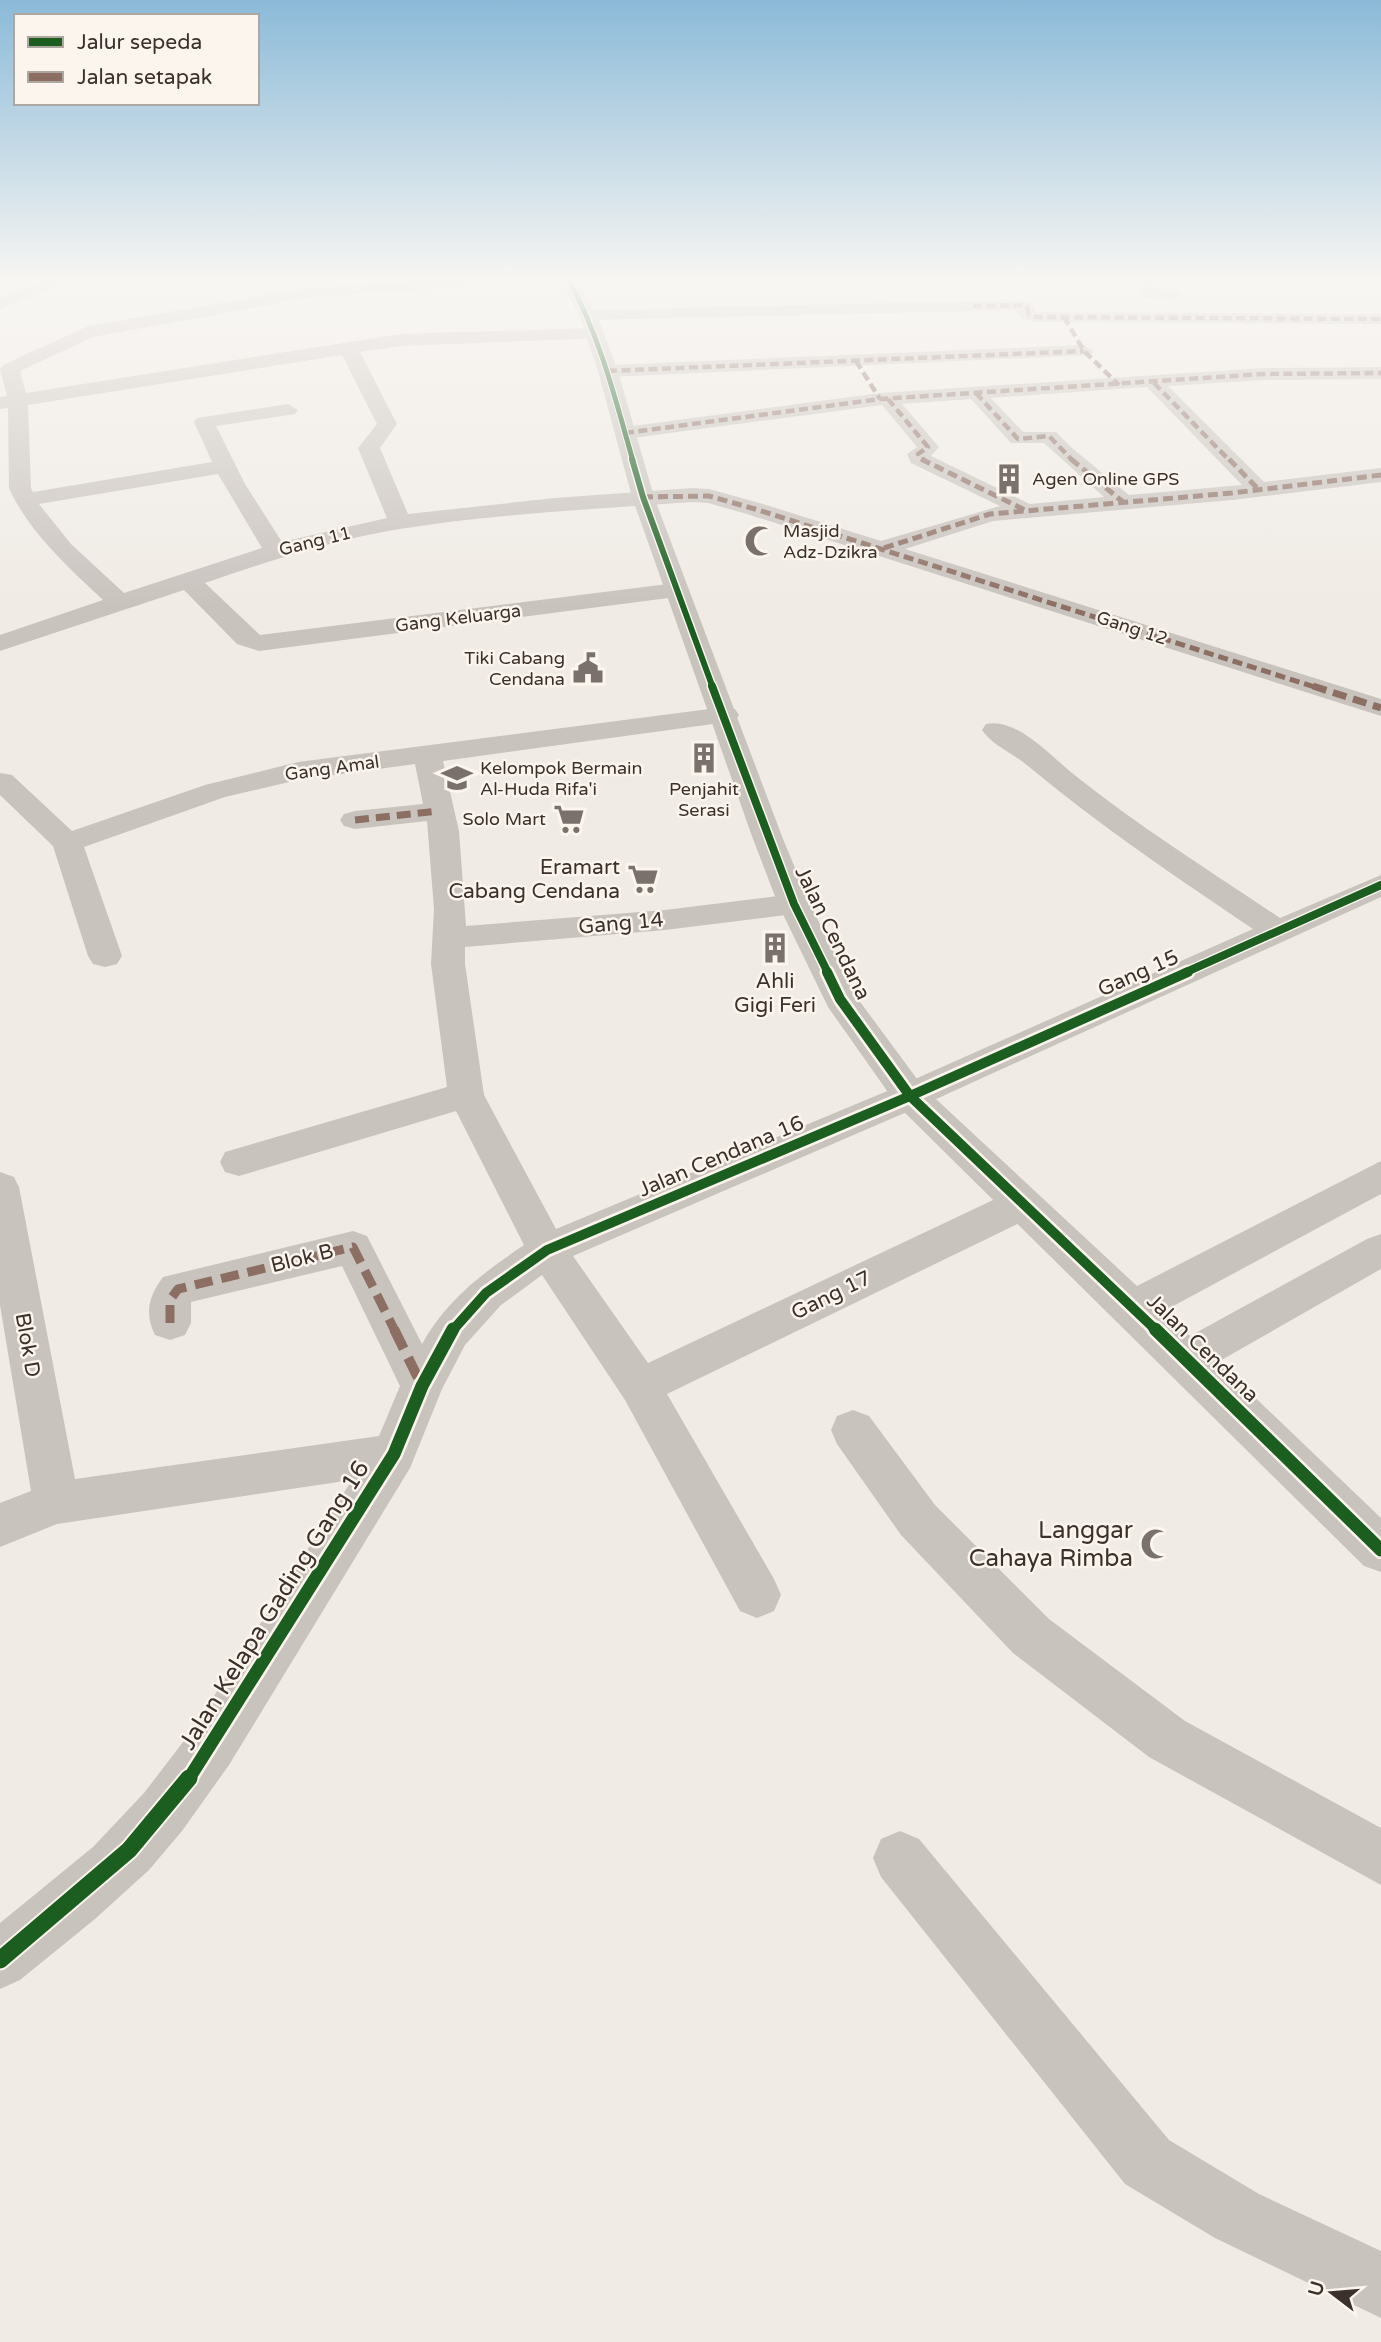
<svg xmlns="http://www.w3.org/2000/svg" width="1381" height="2342" viewBox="0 0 1381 2342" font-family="'Varela Round',sans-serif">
<rect width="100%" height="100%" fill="#f0ebe5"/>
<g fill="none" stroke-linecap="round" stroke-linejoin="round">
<g fill="#c9c3be" fill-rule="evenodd">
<path d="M 49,279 L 72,279 L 0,309 L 0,298 Z"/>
<path d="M 436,279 L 518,279 L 509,284 L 313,297 L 93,337 L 20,371 L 26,393 L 400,334 L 595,328 L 604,334 L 602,338 L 400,346 L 360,352 L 397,424 L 380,448 L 408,514 L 555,498 L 692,488 L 709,489 L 763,504 L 881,541 L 1000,506 L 911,463 L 907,454 L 917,447 L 882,405 L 625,439 L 615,433 L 625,427 L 880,393 L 1264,368 L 1381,367 L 1381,379 L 1264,380 L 1168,386 L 1264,482 L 1381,468 L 1381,482 L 1232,500 L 993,521 L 905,549 L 1381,699 L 1381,716 L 747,514 L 708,503 L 692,502 C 595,509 496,514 400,529 C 333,540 268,561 205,583 L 260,635 L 676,583 L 685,585 L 688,590 L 685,595 L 676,597 L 259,651 L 237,644 L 184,590 L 0,651 L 0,635 L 103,600 C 67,566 29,532 9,488 L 8,408 L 0,409 L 0,397 L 7,396 L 0,369 L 3,365 L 88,326 L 313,287 ZM 342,355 L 377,424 L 358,448 L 387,518 L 282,542 L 245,484 L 216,426 L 295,414 L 298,410 L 288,404 L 197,418 L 194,422 L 212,462 L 33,492 L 31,488 L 28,405 ZM 1147,387 L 1242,485 L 1129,495 L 1072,448 L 1056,432 L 1023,432 L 991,398 ZM 971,399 L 1011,443 L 1044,443 L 1104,497 L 1030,504 L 931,456 L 939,447 L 902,404 ZM 218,474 L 262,548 L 124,593 L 71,544 L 39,504 Z"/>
<path d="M 1136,279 L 1153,279 L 1158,289 L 1173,290 L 1182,295 L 1173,300 L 1145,298 Z"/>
<path d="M 1015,300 L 1031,302 L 1037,312 L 1381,314 L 1381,324 L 1037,322 L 1023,319 L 1015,310 L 588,320 L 579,315 L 588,310 Z"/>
<path d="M 1084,345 L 1093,351 L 1091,355 L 608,377 L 598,371 L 608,365 Z"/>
<path d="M 725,707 L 735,709 L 739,715 L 735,721 L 443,761 L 459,831 L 466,926 L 665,910 L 794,894 L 805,897 L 810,904 L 805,911 L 794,914 L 665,930 L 465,947 L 465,964 L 484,1095 L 556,1229 L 897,1087 L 1253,929 C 1176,877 1100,826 1028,766 C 1014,754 992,745 982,730 L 986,724 C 1016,717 1050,755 1072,773 C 1138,826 1210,871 1280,918 L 1381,875 L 1381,897 L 923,1105 L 573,1256 L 648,1363 L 1008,1193 L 1022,1189 L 1036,1193 L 1042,1204 L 1036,1215 L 667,1394 L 774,1579 L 781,1595 L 774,1611 L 757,1618 L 740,1611 L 625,1400 L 542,1275 L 501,1305 L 465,1345 L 442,1389 L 410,1468 L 229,1765 L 182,1831 L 149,1870 L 95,1919 L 20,1980 L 0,1989 L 0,1923 L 93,1847 L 144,1793 L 193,1729 L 352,1480 L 57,1524 L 0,1547 L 0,1503 L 31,1491 L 0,1305 L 0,1172 L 14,1177 L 19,1187 L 75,1479 L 379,1436 L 400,1386 L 342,1266 L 191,1302 L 191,1323 L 185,1335 L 170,1340 L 155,1335 C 144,1313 149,1296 163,1277 L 353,1231 L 367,1236 L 422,1344 C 447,1299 483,1273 524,1245 L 456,1111 L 239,1176 L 225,1172 L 220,1162 L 225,1152 L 447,1087 L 431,964 L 434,909 L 427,821 L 355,829 L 344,826 L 340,820 L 344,814 L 355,811 L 423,804 L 415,764 L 298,780 L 225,797 L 84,847 L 122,956 L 117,964 L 105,967 L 93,964 L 88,956 L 53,846 L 0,795 L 0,773 L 12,775 L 72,831 L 205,785 L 298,762 Z"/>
<path d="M 853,1410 L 869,1416 L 935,1505 L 1049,1619 L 1185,1721 L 1381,1828 L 1381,1885 L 1149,1757 L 1013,1653 L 901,1535 L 837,1444 L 831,1430 L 837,1416 Z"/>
<path d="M 900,1831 L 919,1839 L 1169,2140 L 1259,2194 L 1381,2251 L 1381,2318 L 1215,2238 L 1125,2184 L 881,1877 L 873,1858 L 881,1839 Z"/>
</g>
<path fill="#c9c3be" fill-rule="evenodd" d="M 560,279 L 576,279 L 597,315 L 618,371 L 654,497 L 783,839 L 810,904 L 855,995 L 923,1087 L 1137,1286 L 1381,1161 L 1381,1194 L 1164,1311 L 1190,1336 L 1367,1239 L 1381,1234 L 1381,1269 L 1218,1362 L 1381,1518 L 1381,1572 L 1364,1566 L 897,1105 L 828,1007 L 778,904 L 753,839 L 632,497 L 598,371 L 579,315 Z"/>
<g stroke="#8d6e63" stroke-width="4.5" stroke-dasharray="9 4.5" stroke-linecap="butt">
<path d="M 973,306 L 1021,305 L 1027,307 L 1029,315 L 1037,317 L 1381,319"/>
<path d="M 1064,317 L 1084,351 L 1119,385"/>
<path d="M 856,361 L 880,399"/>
<path d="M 608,371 L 1084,351"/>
<path d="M 1154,383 L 1230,461"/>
<path d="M 976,393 L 1018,439 L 1049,436 L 1073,461"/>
<path d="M 888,399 L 928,447 L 918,454 L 925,461"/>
<path d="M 625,433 L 880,399 L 1264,374 L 1381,373"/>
</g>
<g stroke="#8d6e63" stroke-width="5" stroke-dasharray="10 5" stroke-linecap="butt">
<path d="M 921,459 L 1025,510"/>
<path d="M 1071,459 L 1123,502"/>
<path d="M 1229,459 L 1259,490"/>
<path d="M 643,497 L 709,496 L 755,509 L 1318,688"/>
<path d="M 884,548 L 990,514 L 1232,493 L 1381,475"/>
</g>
<g stroke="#8d6e63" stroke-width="7" stroke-dasharray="14 7" stroke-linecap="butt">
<path d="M 1313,686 L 1381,708"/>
<path d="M 355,820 L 438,811"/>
</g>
<path stroke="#8d6e63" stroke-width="9" stroke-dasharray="18 9" stroke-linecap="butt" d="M 170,1323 L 170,1300 L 178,1289 L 353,1247 L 395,1331"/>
<path stroke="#8d6e63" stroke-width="10" stroke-dasharray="22 10" stroke-linecap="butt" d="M 394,1329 L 422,1386"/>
<g stroke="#fbf5ee" stroke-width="7">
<path id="cycleway-far5" d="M 568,279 C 600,336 615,398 633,461"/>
</g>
<g stroke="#fbf5ee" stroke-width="9">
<path id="cycleway-far4" d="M 632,459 L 643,497 L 713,688"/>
</g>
<g stroke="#fbf5ee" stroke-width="11">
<g id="cycleway-far3">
<path d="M 712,686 L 794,904 L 828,973"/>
<path d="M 1184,973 L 1381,885"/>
</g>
</g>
<g stroke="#fbf5ee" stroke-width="15">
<g id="cycleway-far2">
<path d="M 827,972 L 840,999 L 910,1096 L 1157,1331"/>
<path d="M 452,1331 L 486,1293 L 547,1250 L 910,1096 L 1188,972"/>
</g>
</g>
<g stroke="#fbf5ee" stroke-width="18">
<g id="cycleway-far1">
<path d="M 1155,1329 L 1381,1550"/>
<path d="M 188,1780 L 394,1454 L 422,1386 L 453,1329"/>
</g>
</g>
<g stroke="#fbf5ee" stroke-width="21">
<path id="cycleway" d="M 0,1960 L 129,1850 L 189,1778"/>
</g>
<use href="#cycleway-far5" stroke="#1b5e20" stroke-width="5"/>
<use href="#cycleway-far4" stroke="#1b5e20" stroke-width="6"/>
<use href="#cycleway-far3" stroke="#1b5e20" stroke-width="8"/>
<use href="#cycleway-far2" stroke="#1b5e20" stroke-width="10"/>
<use href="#cycleway-far1" stroke="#1b5e20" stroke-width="13"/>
<use href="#cycleway" stroke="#1b5e20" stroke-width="17"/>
</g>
<linearGradient id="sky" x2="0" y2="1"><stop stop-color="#8bbad8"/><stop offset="0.46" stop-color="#f8f6f3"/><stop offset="1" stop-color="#f8f6f3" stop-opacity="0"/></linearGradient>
<rect width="1381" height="607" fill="url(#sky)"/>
<defs>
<g id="building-bare" transform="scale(2.415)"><path d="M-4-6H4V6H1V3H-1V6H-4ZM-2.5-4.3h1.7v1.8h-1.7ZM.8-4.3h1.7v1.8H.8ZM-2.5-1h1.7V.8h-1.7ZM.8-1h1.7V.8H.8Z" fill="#7a716c" stroke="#fbf5ee" stroke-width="2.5" paint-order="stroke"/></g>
<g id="mosque-bare" transform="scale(2.415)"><path d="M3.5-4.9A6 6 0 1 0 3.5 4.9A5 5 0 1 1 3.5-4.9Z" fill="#7a716c" stroke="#fbf5ee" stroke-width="2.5" paint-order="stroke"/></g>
<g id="civic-bare" transform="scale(2.415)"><path d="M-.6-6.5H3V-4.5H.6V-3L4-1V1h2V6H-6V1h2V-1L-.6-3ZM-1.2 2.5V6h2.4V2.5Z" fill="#7a716c" stroke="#fbf5ee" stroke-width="2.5" paint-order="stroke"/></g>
<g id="school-bare" transform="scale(2.415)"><path d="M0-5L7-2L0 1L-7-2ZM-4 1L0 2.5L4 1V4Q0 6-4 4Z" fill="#7a716c" stroke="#fbf5ee" stroke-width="2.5" paint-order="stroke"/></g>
<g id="supermarket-bare" transform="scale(2.415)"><path d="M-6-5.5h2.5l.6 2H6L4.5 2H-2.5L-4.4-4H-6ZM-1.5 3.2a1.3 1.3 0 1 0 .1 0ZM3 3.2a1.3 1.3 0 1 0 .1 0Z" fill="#7a716c" stroke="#fbf5ee" stroke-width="2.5" paint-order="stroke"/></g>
</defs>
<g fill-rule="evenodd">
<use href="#building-bare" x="1009" y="479"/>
<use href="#mosque-bare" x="760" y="541"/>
<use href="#civic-bare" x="588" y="668"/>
<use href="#building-bare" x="704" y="758"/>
<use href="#school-bare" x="457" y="778"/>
<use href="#supermarket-bare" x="569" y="819"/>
<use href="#supermarket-bare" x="643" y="879"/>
<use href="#building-bare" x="775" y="948"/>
<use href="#mosque-bare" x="1156" y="1544"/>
</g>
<g text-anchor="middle" stroke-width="5" stroke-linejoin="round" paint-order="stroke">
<g font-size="18" fill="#3b302b" stroke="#fbf5ee" text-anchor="start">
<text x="1032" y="485">Agen Online GPS</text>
<text x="783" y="537">Masjid<tspan x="783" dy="21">Adz-Dzikra</tspan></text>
<text x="565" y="664" text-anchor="end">Tiki Cabang<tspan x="565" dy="21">Cendana</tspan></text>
<text x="480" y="774">Kelompok Bermain<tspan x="480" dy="21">Al-Huda Rifa'i</tspan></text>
<text x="704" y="795" text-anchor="middle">Penjahit<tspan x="704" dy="21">Serasi</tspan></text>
<text x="546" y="825" text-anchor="end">Solo Mart</text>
</g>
<g font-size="18" fill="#3b302b" stroke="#fbf5ee">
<text transform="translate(315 541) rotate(-14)" y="6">Gang 11</text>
<text transform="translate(458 618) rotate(-7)" y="6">Gang Keluarga</text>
<text transform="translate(1132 628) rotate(18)" y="6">Gang 12</text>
<text transform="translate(332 768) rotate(-8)" y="6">Gang Amal</text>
</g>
<g font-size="21" fill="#3b302b" stroke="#fbf5ee" text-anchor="end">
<text x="620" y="874">Eramart<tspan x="620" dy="24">Cabang Cendana</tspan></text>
<text x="775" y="988" text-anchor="middle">Ahli<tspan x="775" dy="24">Gigi Feri</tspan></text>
</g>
<g font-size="21" fill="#3b302b" stroke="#fbf5ee">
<text transform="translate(621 923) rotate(-5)" y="7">Gang 14</text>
<text transform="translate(833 933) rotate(64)" y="7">Jalan Cendana</text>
<text transform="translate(1138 973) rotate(-24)" y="7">Gang 15</text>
<text transform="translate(721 1156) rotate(-23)" y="7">Jalan Cendana 16</text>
<text transform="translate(302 1258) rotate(-14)" y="7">Blok B</text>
<text transform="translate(831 1295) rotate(-26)" y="7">Gang 17</text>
<text transform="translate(28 1345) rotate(80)" y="7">Blok D</text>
<text transform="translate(1203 1348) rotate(44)" y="7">Jalan Cendana</text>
</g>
<g font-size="24" fill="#3b302b" stroke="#fbf5ee" text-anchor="end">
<text x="1133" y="1538">Langgar<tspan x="1133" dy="28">Cahaya Rimba</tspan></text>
</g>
<g font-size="24" fill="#3b302b" stroke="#fbf5ee">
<text transform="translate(274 1605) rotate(-58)" y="8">Jalan Kelapa Gading Gang 16</text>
</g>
</g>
<rect x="14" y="14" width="245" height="91" fill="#fbf5ee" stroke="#aea6a0" stroke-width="2"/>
<rect x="28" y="37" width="35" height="10" fill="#1b5e20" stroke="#aea6a0" stroke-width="2"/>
<text x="77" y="49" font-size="21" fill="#3b302b">Jalur sepeda</text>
<rect x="28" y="72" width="35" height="10" fill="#8d6e63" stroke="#aea6a0" stroke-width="2"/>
<text x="77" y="84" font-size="21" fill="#3b302b">Jalan setapak</text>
<g transform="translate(1332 2293) rotate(286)" stroke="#fbf5ee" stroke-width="5" paint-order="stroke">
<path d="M0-5L12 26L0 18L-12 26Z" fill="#3b302b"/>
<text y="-10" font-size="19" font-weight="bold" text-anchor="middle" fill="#3b302b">U</text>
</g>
</svg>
